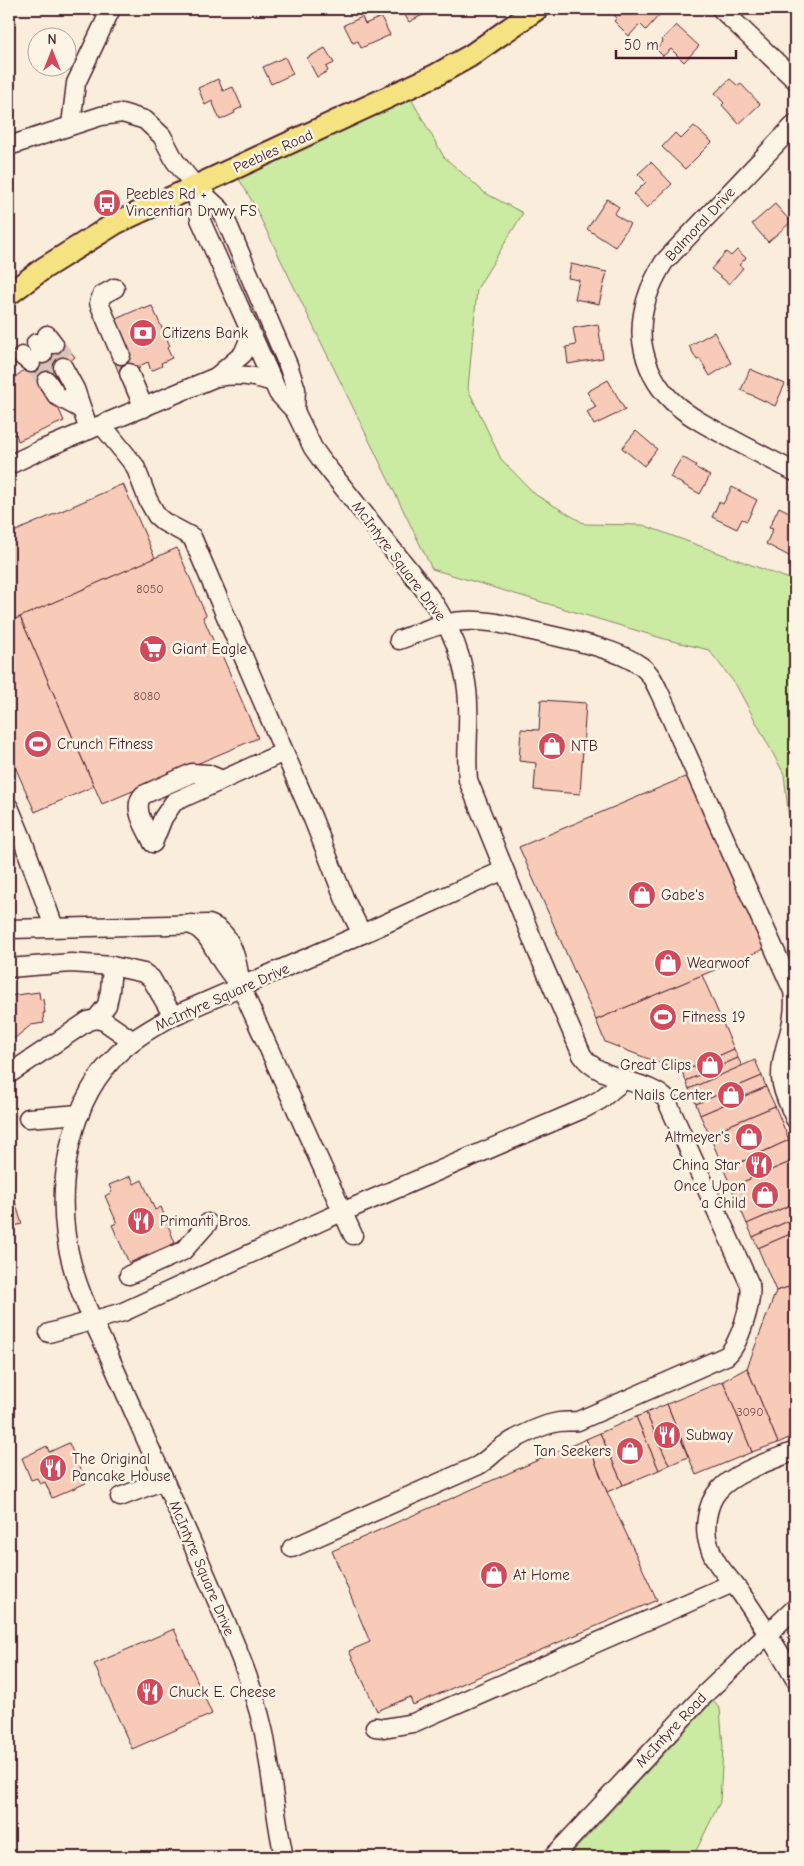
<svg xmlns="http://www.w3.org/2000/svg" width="804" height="1866" viewBox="0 0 804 1866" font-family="'Comic Neue',sans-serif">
<rect width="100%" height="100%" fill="#fbeddc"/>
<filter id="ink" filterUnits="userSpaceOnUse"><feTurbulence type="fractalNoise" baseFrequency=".02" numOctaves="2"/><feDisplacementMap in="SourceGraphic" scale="10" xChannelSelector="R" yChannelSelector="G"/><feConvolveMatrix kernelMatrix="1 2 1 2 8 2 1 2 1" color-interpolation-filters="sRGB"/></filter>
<g filter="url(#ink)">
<g fill="#cbeaa2" stroke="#8a8466">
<path d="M 406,90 L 444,157 L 485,193 L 523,213 L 477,289 L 468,389 L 501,459 L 536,495 L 585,524 L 643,525 L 795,581 L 795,832 L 788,811 L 784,774 L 736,685 L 709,650 L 668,640 L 432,569 L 252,201 L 233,169 Z"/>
<path d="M 713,1701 L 720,1709 L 723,1747 L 720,1802 L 693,1857 L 568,1857 Z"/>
</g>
<g fill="#f8cbb9" stroke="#4a1f2b">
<path d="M 401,9 L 431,9 L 432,10 L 409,22 Z"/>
<path d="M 608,9 L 656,9 L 661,13 L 646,30 L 640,24 L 629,36 L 614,21 L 617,18 Z"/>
<path d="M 362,17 L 365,24 L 381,17 L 390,35 L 361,48 L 358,41 L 353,43 L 344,25 Z"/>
<path d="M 676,25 L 699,46 L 684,62 L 671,49 L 663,56 L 656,49 L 663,42 L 662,40 Z"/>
<path d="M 325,48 L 334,63 L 326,67 L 328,71 L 317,77 L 307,58 Z"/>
<path d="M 285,57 L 293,74 L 271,84 L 263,67 Z"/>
<path d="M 218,79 L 223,91 L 233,87 L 242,107 L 234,111 L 235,113 L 220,120 L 212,101 L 205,105 L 198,88 Z"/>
<path d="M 730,79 L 738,86 L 741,84 L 760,104 L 739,124 L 722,105 L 724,103 L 715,93 Z"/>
<path d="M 694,126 L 712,142 L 685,169 L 662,147 L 675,133 L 681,139 Z"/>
<path d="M 651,162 L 672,184 L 647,208 L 634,194 L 646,182 L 638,174 Z"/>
<path d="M 607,199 L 619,207 L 614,214 L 630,224 L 615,247 L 587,229 Z"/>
<path d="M 775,204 L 791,222 L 768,242 L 752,224 Z"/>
<path d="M 737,250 L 746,258 L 739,265 L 743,268 L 729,284 L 711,269 L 726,252 L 731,256 Z"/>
<path d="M 571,264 L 607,272 L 599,304 L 575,299 L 579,280 L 568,278 Z"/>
<path d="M 152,306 L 170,346 L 167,348 L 172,358 L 161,363 L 162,366 L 151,371 L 148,362 L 139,366 L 140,368 L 120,376 L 113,358 L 129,352 L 116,319 L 143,307 L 144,309 Z"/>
<path d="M 598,324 L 603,358 L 568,364 L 566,347 L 576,345 L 573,328 Z"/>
<path d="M 714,332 L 731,363 L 710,376 L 700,359 L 697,360 L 689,346 Z"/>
<path d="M 60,339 L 75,357 L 44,384 L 29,366 Z"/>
<path d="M 29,366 L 51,392 L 64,421 L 18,441 L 16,434 L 9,436 L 9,382 Z"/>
<path d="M 750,369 L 785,384 L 775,406 L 741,390 Z"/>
<path d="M 608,380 L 625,410 L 594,425 L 587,412 L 596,407 L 587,392 Z"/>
<path d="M 636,431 L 657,449 L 644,466 L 622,448 Z"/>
<path d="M 682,457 L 696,465 L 695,467 L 710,476 L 700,494 L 670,477 Z"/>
<path d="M 123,484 L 155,558 L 9,622 L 9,534 Z"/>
<path d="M 732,487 L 757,500 L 747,521 L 742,519 L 737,529 L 712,517 L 719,502 L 723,504 Z"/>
<path d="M 779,507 L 795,515 L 795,548 L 791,557 L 766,544 L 773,529 L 769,528 Z"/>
<path d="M 177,548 L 206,615 L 203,617 L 219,654 L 221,653 L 258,738 L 102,804 L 20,617 Z"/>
<path d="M 20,617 L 94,786 L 35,812 L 9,753 L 9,622 Z"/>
<path d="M 541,700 L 586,703 L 580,794 L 534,790 L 536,763 L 519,761 L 521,729 L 539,730 Z"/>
<path d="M 692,774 L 769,947 L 596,1020 L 519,847 Z"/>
<path d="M 702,975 L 734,1049 L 682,1072 L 605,1042 L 596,1020 Z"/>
<path d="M 39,992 L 40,1000 L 43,999 L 45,1013 L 43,1013 L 44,1023 L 31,1025 L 9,1043 L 9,996 Z"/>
<path d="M 734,1049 L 738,1058 L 686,1081 L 682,1072 Z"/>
<path d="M 738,1058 L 742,1066 L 689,1089 L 686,1081 Z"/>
<path d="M 755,1060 L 762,1076 L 696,1104 L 689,1089 Z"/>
<path d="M 762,1076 L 766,1087 L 700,1115 L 696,1104 Z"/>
<path d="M 766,1087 L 775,1106 L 709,1134 L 700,1115 Z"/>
<path d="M 775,1106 L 789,1140 L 724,1170 L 709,1134 Z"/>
<path d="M 789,1140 L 795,1154 L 795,1160 L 731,1187 L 724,1170 Z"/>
<path d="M 795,1160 L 795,1203 L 747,1224 L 731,1187 Z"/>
<path d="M 131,1176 L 134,1184 L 142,1180 L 155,1210 L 161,1207 L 175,1243 L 129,1263 L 112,1225 L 117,1223 L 105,1196 L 112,1192 L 109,1185 Z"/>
<path d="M 9,1182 L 22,1224 L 11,1227 L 11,1233 L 9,1233 Z"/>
<path d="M 795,1203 L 795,1218 L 753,1237 L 747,1224 Z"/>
<path d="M 795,1218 L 795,1232 L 758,1248 L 753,1237 Z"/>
<path d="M 795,1232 L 795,1285 L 776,1291 L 758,1248 Z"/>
<path d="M 795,1285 L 795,1435 L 778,1443 L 747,1368 L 776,1291 Z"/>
<path d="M 747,1368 L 778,1443 L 752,1452 L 723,1381 Z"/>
<path d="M 723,1381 L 752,1452 L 696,1475 L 667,1404 Z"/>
<path d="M 667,1404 L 688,1457 L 669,1465 L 646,1413 Z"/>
<path d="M 646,1413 L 669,1465 L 659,1470 L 636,1417 Z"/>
<path d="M 636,1417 L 659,1470 L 623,1485 L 600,1433 Z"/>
<path d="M 600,1433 L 623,1485 L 607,1492 L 586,1439 Z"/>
<path d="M 586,1439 L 607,1492 L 657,1600 L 413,1705 L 410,1697 L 377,1711 L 349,1651 L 370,1642 L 332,1551 Z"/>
<path d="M 69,1443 L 86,1483 L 52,1498 L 45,1482 L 40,1484 L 37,1478 L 31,1480 L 22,1458 L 47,1446 L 49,1452 Z"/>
<path d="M 174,1629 L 212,1714 L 132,1749 L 94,1664 Z"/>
</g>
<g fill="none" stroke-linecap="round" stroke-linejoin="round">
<g stroke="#d8c4b9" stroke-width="18" stroke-dasharray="18 9" stroke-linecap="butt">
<path d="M 54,344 L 69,362"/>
<path d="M 43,354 L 57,372"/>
<path d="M 31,363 L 47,381"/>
</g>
<g stroke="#4a1f2b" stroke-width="21">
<g id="minor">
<path d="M 721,9 L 795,80"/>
<path d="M 795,124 L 664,262 C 649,286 639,312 642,341 C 650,396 686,415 730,438 C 752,450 774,461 795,472"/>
<path d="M 71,125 L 76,83 L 111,9"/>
<path d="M 9,146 L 101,116 L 122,113 L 145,120 L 162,136 L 175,161 L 196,187 L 221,210 L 225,218 L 288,365 L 296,389 L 295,411"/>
<path d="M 196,187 L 200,219 L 278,393 L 295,411 L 313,448 L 323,462 C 346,491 369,520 392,549 C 425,589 455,624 465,677 C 472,711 465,745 468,780 L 538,953 L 582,1055 C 599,1081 646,1079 666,1099 L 750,1285 C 753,1300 739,1347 726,1356 L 578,1421 C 571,1422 565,1421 559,1422 C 541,1425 520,1436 505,1445 C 494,1451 490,1459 477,1466 L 292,1548"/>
<path d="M 115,288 L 102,295 L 99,303 L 121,355"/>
<path d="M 47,335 L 54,344"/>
<path d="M 36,343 L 43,354"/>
<path d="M 22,356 L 31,363"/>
<path d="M 63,367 L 75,389 L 89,430"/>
<path d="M 129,373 L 144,408"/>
<path d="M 216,377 C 237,374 253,375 273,382"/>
<path d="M 47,381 L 57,396 L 81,409"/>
<path d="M 102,425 L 135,466 L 148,500 L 157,516 L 164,522 L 192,537 L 313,819 L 345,900 L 362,934"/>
<path d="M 9,465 L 43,449 L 216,377 L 243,354 L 251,335"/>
<path d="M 399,640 C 420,632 442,622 464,621 C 488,619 510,626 532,631 C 565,639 614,647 641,666 C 652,674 656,686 662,698 L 793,991 C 798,1025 780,1048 781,1078 C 782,1093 790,1106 795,1119"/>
<path d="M 9,807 L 22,838 L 54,927"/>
<path d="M 153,843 L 163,818 L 174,802 L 284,752"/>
<path d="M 153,843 C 147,830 131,808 143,795 L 192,773 L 208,774 L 222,780"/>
<path d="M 191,924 C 211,935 212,948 224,965 C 229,972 235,980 241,987 L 353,1235"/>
<path d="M 9,929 L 209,924 C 233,932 238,964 241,986"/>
<path d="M 9,968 L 71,963 L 112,966 L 144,973 L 151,978 L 173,1016"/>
<path d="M 96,1019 L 107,1005 L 110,991 L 112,966"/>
<path d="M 9,1074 L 88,1021 L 96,1019 L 104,1021 L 133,1041"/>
<path d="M 28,1118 L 80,1114"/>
<path d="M 129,1275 L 183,1251 L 208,1223"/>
<path d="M 49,1333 L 123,1312 L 326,1219 L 585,1108 L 600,1100 L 624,1080"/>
<path d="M 795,1451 C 773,1460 734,1472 718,1491 C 707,1504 703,1529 709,1545 C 714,1564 729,1577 740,1592 C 760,1621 778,1649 795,1679"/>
<path d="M 120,1497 L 164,1480"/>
<path d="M 375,1727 L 384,1728 L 413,1723 L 733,1583"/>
<path d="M 284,1857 C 275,1816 272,1775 264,1733 C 258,1705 248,1676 237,1649 C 206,1572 171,1496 137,1419 C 127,1397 117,1374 107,1351 C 94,1323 80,1295 72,1265 C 54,1199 65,1110 113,1059 C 130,1040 152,1028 173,1016 L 362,934 L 504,870"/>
<path d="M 553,1857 L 706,1693 L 795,1608"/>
</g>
</g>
<g stroke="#4a1f2b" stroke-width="25">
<path id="major" d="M 9,294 L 44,268 L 116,223 L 436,75 L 470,56 L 537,9"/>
</g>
<use href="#minor" stroke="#fcf5e5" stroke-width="18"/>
<use href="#major" stroke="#f5e382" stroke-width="21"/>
</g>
</g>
<defs>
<g id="bus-disc" transform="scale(1.4375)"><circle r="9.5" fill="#d1495b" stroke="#fcf5e5"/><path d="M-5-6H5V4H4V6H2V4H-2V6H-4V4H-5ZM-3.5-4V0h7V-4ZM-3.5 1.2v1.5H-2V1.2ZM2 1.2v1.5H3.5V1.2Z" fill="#fff"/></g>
<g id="bank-disc" transform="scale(1.4375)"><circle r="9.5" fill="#d1495b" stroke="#fcf5e5"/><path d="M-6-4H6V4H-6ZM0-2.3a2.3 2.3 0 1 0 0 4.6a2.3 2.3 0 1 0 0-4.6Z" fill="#fff"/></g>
<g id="supermarket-disc" transform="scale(1.4375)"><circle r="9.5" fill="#d1495b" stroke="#fcf5e5"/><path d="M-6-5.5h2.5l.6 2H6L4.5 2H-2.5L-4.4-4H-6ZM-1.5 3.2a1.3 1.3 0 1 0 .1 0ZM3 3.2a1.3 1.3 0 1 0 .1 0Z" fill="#fff"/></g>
<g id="stadium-disc" transform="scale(1.4375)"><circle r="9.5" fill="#d1495b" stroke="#fcf5e5"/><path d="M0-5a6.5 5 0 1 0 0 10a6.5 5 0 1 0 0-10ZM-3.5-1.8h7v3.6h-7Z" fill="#fff"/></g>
<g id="shop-disc" transform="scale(1.4375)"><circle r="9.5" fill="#d1495b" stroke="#fcf5e5"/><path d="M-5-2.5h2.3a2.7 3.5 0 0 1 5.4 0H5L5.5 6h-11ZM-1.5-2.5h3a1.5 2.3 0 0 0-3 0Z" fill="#fff"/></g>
<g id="restaurant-disc" transform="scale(1.4375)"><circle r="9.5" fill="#d1495b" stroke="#fcf5e5"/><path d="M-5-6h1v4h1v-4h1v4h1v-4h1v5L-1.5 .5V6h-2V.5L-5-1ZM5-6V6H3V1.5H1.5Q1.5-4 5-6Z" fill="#fff"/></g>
</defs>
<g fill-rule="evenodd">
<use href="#bus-disc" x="107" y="203"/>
<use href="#bank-disc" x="143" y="333"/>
<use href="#supermarket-disc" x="153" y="649"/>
<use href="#stadium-disc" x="38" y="744"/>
<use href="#shop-disc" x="552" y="746"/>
<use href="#shop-disc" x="642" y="895"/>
<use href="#shop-disc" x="668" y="963"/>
<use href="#stadium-disc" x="663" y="1017"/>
<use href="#shop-disc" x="710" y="1065"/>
<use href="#shop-disc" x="731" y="1095"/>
<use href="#shop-disc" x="749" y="1137"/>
<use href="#restaurant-disc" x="759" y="1165"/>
<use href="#shop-disc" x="765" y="1195"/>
<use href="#restaurant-disc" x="141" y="1221"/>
<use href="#restaurant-disc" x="667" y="1435"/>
<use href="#shop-disc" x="630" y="1451"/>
<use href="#restaurant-disc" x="53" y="1468"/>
<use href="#shop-disc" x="494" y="1575"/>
<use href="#restaurant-disc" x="150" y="1692"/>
</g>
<g text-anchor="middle" stroke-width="5" stroke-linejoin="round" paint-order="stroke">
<g font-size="12" fill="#764a4e">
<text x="150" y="593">8050</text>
<text x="147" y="700">8080</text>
<text x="750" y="1416">3090</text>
</g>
<g font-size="15" fill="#4a1f2b" stroke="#fcf5e5">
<text transform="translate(273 151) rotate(-24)" y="5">Peebles Road</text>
<text transform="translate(700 224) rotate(-47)" y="5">Balmoral Drive</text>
<text transform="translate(399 561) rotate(53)" y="5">McIntyre Square Drive</text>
<text transform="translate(222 997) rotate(-24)" y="5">McIntyre Square Drive</text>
<text transform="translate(202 1568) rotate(67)" y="5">McIntyre Square Drive</text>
<text transform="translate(671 1730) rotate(-47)" y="5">McIntyre Road</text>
</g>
<g font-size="15" fill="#4a1f2b" stroke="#fcf5e5" text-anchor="start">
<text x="126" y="199">Peebles Rd +<tspan x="126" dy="17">Vincentian Drvwy FS</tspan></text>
<text x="162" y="338">Citizens Bank</text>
<text x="172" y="654">Giant Eagle</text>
<text x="57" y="749">Crunch Fitness</text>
<text x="571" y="751">NTB</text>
<text x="661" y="900">Gabe's</text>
<text x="687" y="968">Wearwoof</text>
<text x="682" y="1022">Fitness 19</text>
<text x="691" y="1070" text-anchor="end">Great Clips</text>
<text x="712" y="1100" text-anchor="end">Nails Center</text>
<text x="730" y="1142" text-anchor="end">Altmeyer's</text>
<text x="740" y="1170" text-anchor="end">China Star</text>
<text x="746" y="1191" text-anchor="end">Once Upon<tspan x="746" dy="17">a Child</tspan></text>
<text x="160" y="1226">Primanti Bros.</text>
<text x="686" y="1440">Subway</text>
<text x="611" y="1456" text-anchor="end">Tan Seekers</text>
<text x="72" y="1464">The Original<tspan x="72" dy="17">Pancake House</tspan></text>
<text x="513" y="1580">At Home</text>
<text x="169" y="1697">Chuck E. Cheese</text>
</g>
</g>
<rect width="804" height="1866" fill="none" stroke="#fcf5e5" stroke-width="30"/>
<rect x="15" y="15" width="774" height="1836" fill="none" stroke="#4a1f2b" stroke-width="2" filter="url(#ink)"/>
<g transform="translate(52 52)"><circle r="24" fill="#fcf5e5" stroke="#b59f9b"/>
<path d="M0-4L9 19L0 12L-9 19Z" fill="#d1495b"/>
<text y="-8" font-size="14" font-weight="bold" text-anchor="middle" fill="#4a1f2b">N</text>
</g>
<path d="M616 50v8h120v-8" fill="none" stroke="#4a1f2b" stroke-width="2.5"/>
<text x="624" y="50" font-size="15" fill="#4a1f2b" stroke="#fcf5e5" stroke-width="4" paint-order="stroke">50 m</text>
</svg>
